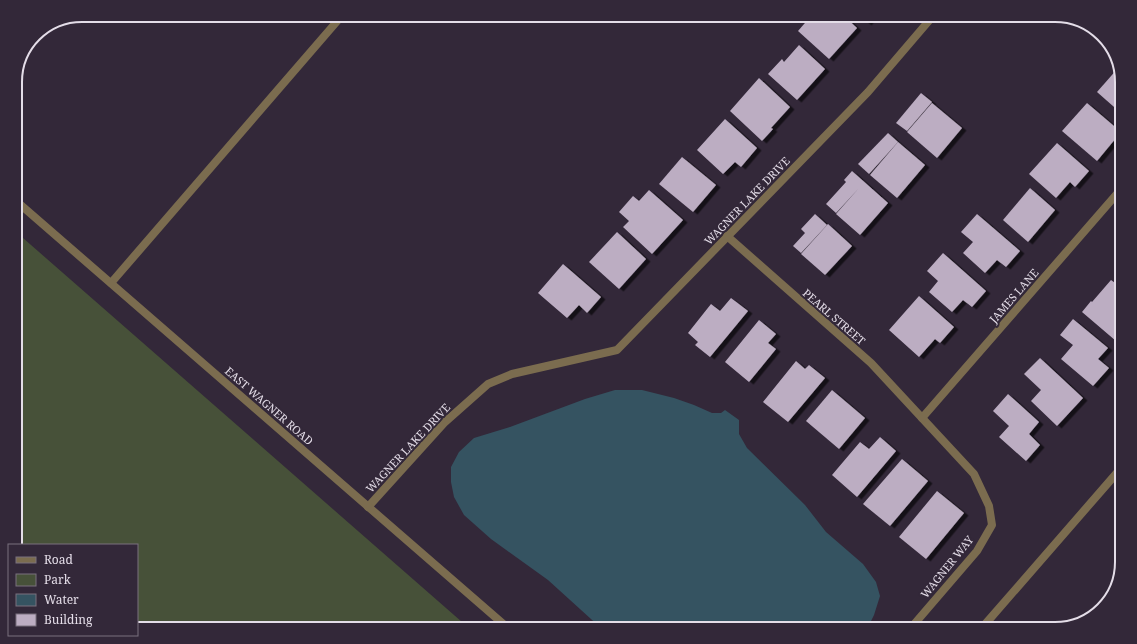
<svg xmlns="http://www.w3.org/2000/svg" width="1137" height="644" viewBox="0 0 1137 644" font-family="'Noto Serif',serif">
<defs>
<filter id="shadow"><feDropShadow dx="4.5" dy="2.5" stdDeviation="0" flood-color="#0009"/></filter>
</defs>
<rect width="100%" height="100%" fill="#332839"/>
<path fill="#475139" d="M 15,231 L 470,629 L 137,629 L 137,545 L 15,545 Z"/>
<path fill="#355361" d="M 615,390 L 642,390 L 674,398 L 694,405 L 712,413 L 721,413 L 725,410 L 739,420 L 739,434 L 747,448 L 805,505 L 826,532 L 863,564 L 876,582 L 880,596 L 874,615 L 867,629 L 602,629 L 548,580 L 491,539 L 464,515 L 454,497 L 451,482 L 451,467 L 459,452 L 474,438 L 510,427 L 585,399 Z"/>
<g fill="#bcadc2" filter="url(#shadow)">
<path d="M 811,16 L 844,16 L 857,28 L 829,59 L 798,31 Z"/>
<path d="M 859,16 L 873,16 L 867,23 Z"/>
<path d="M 799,45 L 825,69 L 797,100 L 768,74 L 782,59 L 784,62 Z"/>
<path d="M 1119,67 L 1122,78 L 1122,114 L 1097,92 Z"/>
<path d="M 759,78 L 790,107 L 771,128 L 773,129 L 762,141 L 730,111 Z"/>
<path d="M 921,93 L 932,102 L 907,131 L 896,123 Z"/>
<path d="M 932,103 L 962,128 L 937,158 L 907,132 Z"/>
<path d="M 1087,103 L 1121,132 L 1097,161 L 1062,131 Z"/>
<path d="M 725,119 L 757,148 L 741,167 L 735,162 L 723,174 L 697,150 Z"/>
<path d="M 888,133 L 898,142 L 869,174 L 858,164 Z"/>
<path d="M 898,142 L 925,165 L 897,198 L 870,175 Z"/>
<path d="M 1057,143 L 1089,171 L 1075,187 L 1070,182 L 1056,198 L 1029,174 Z"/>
<path d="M 682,157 L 716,185 L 693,212 L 659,184 Z"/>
<path d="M 852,171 L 888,203 L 860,235 L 836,214 L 859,188 L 836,213 L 826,204 L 846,182 L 844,180 Z"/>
<path d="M 1030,188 L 1055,210 L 1028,242 L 1003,220 Z"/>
<path d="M 649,190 L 683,220 L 652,254 L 623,227 L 629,221 L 619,212 L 633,196 L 639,201 Z"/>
<path d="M 815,214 L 827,225 L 801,253 L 793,246 L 805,233 L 801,229 Z"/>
<path d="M 977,214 L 1020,251 L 1006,267 L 997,260 L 985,273 L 963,253 L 973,242 L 961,232 Z"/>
<path d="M 828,224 L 852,246 L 825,275 L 801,254 Z"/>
<path d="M 617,232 L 646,259 L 619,289 L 589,262 Z"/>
<path d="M 943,253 L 986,291 L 972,307 L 963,300 L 952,312 L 929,292 L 938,281 L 927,271 Z"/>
<path d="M 563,264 L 601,297 L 587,313 L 579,305 L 567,318 L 538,293 Z"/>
<path d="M 1111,280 L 1122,288 L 1122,334 L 1116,341 L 1082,312 L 1091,301 L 1092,302 Z"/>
<path d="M 919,296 L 954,327 L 940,343 L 935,339 L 919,357 L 889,330 Z"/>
<path d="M 731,298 L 748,311 L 710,357 L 695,345 L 698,342 L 688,333 L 711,304 L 720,311 Z"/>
<path d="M 1073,319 L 1108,348 L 1098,359 L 1109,368 L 1093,386 L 1061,359 L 1073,345 L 1060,335 Z"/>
<path d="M 759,320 L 776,334 L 768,343 L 776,349 L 749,382 L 725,362 Z"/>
<path d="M 1040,358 L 1083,398 L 1057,426 L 1031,401 L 1041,390 L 1024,374 Z"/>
<path d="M 796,361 L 805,369 L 809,365 L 825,378 L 788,422 L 763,402 Z"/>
<path d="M 832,390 L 865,418 L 839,449 L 806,421 Z"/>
<path d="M 1008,394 L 1039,422 L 1029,434 L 1040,445 L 1026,461 L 999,437 L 1009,426 L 993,411 Z"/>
<path d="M 880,437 L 896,451 L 857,497 L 832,475 L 860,442 L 869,449 Z"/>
<path d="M 902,459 L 928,481 L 890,526 L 863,504 Z"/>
<path d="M 937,491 L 964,513 L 926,559 L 899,537 Z"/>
</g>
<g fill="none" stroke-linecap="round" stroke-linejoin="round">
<g stroke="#7b6c4f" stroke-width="8">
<path d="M 111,283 L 339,19"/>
<path d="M 981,629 L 1122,467"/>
</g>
<g stroke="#7b6c4f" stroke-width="8">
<path d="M 727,236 L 871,363 L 974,474 L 989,506 L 992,525 L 977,551 L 910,629"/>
<path d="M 922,418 L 1122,188"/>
<path d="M 368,507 L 444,423 L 488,384 L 512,374 L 617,350 L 868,92 L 933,16"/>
</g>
<path stroke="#7b6c4f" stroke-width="8" d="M 15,200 L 509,629"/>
</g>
<g text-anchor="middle" stroke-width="4" stroke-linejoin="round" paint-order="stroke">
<g font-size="11" fill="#e4dde8" stroke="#332839">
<text transform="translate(747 201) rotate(-46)" y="4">WAGNER LAKE DRIVE</text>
<text transform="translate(1014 296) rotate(-49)" y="4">JAMES LANE</text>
<text transform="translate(834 317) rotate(41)" y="4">PEARL STREET</text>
<text transform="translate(269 406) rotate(41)" y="4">EAST WAGNER ROAD</text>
<text transform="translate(408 448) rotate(-47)" y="4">WAGNER LAKE DRIVE</text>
<text transform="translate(947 567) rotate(-51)" y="4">WAGNER WAY</text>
</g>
</g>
<path d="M0 0H1137V644H0ZM82 22H1055A60 60 0 0 1 1115 82V562A60 60 0 0 1 1055 622H82A60 60 0 0 1 22 562V82A60 60 0 0 1 82 22Z" fill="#332839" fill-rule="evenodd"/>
<path fill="none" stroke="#e4dde8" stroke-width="2" d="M82 22H1055A60 60 0 0 1 1115 82V562A60 60 0 0 1 1055 622H82A60 60 0 0 1 22 562V82A60 60 0 0 1 82 22Z"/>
<rect x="8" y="544" width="130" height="92" fill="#332839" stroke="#7a707f"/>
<rect x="16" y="557" width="20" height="6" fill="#7b6c4f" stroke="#7a707f"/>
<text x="44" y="564" font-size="12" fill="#e4dde8">Road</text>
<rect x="16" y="574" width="20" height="12" fill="#475139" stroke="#7a707f"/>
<text x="44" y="584" font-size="12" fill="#e4dde8">Park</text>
<rect x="16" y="594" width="20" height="12" fill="#355361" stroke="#7a707f"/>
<text x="44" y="604" font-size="12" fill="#e4dde8">Water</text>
<rect x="16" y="614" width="20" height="12" fill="#bcadc2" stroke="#7a707f"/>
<text x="44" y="624" font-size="12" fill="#e4dde8">Building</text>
</svg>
